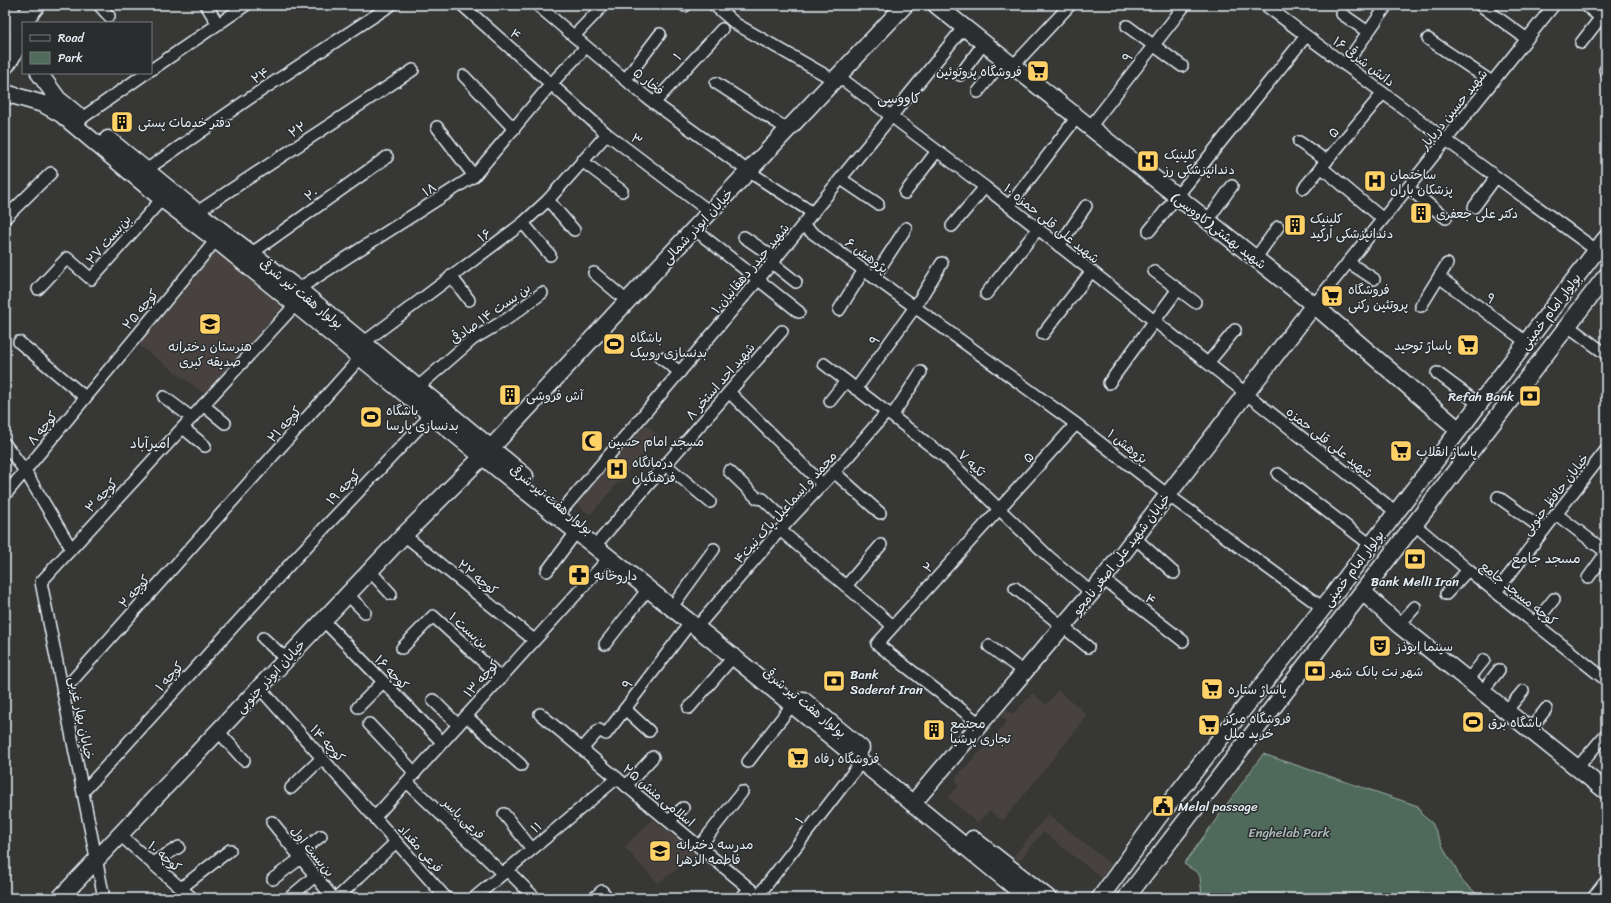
<svg xmlns="http://www.w3.org/2000/svg" width="1611" height="903" viewBox="0 0 1611 903" font-family="Sriracha,'Playpen Sans Arabic',sans-serif">
<rect width="100%" height="100%" fill="#373736"/>
<filter id="ink" filterUnits="userSpaceOnUse"><feTurbulence type="fractalNoise" baseFrequency=".025" numOctaves="2"/><feDisplacementMap in="SourceGraphic" scale="8" xChannelSelector="R" yChannelSelector="G"/><feConvolveMatrix kernelMatrix="1 2 1 2 8 2 1 2 1" color-interpolation-filters="sRGB"/></filter>
<g filter="url(#ink)">
<g fill="#47433f">
<path d="M 214,249 L 284,305 L 205,394 L 137,344 Z"/>
<path d="M 645,424 L 659,436 L 590,515 L 576,503 Z"/>
<path d="M 1058,690 L 1088,715 L 1003,821 L 989,811 L 977,823 L 948,797 L 959,786 L 955,778 L 986,746 L 1007,721 L 999,714 L 1003,708 L 1013,714 L 1033,693 L 1046,705 Z"/>
<path d="M 1048,814 L 1112,865 L 1102,878 L 1043,832 L 1019,861 L 1013,857 Z"/>
<path d="M 653,819 L 697,855 L 658,883 L 624,847 Z"/>
</g>
<path fill="#506b5a" stroke="#9caea9" d="M 1263,754 L 1418,806 L 1421,814 L 1432,823 L 1447,855 L 1455,866 L 1460,879 L 1476,893 L 1478,898 L 1205,898 L 1202,895 L 1200,877 L 1198,873 L 1184,864 Z"/>
<g fill="none" stroke-linecap="round" stroke-linejoin="round">
<g stroke="#e8f1f8" stroke-width="14">
<g id="street">
<path d="M 99,5 L 109,16"/>
<path d="M 206,5 L 218,24"/>
<path d="M 462,5 L 607,134 L 710,212"/>
<path d="M 537,5 L 646,97 L 748,171 L 813,213"/>
<path d="M 684,5 L 685,6"/>
<path d="M 714,5 L 736,24 L 834,80"/>
<path d="M 1265,5 L 1446,140 L 1596,250"/>
<path d="M 1480,5 L 1527,39"/>
<path d="M 1585,5 L 1605,21"/>
<path d="M 1342,14 L 1368,32"/>
<path d="M 1127,26 L 1182,66"/>
<path d="M 574,36 L 600,9"/>
<path d="M 1428,39 L 1492,82"/>
<path d="M 1581,43 L 1601,17"/>
<path d="M 1345,65 L 1387,5"/>
<path d="M 1013,66 L 1070,5"/>
<path d="M 151,70 L 246,5"/>
<path d="M 1605,70 L 1606,69"/>
<path d="M 960,75 L 984,43"/>
<path d="M 464,76 L 514,129"/>
<path d="M 838,76 L 985,187 L 1396,512"/>
<path d="M 625,80 L 660,34"/>
<path d="M 716,83 L 787,129"/>
<path d="M 978,92 L 1004,59"/>
<path d="M 654,103 L 722,29"/>
<path d="M 82,118 L 146,73"/>
<path d="M 437,127 L 474,176"/>
<path d="M 1090,127 L 1185,5"/>
<path d="M 1299,142 L 1327,161"/>
<path d="M 582,161 L 622,191"/>
<path d="M 1321,167 L 1383,219"/>
<path d="M 146,170 L 247,100 L 391,5"/>
<path d="M 841,179 L 878,204"/>
<path d="M 1304,188 L 1383,93"/>
<path d="M 1408,188 L 1446,218"/>
<path d="M 905,193 L 937,151"/>
<path d="M 548,200 L 574,230"/>
<path d="M 1009,206 L 1077,117"/>
<path d="M 1474,207 L 1496,177"/>
<path d="M 197,212 L 413,70"/>
<path d="M 5,218 L 51,173"/>
<path d="M 1207,221 L 1232,186"/>
<path d="M 523,223 L 550,255"/>
<path d="M 803,226 L 1076,424 L 1168,495 L 1323,608"/>
<path d="M 952,226 L 985,187"/>
<path d="M 694,229 L 799,312"/>
<path d="M 1149,231 L 1306,36"/>
<path d="M 744,237 L 776,259"/>
<path d="M 1059,246 L 1086,206"/>
<path d="M 252,253 L 387,157"/>
<path d="M 1255,259 L 1278,227"/>
<path d="M 1348,262 L 1374,279"/>
<path d="M 772,263 L 796,282"/>
<path d="M 1154,271 L 1195,302"/>
<path d="M 594,273 L 627,301"/>
<path d="M 451,276 L 469,300"/>
<path d="M 874,277 L 906,228"/>
<path d="M 1439,277 L 1526,342"/>
<path d="M 38,289 L 67,258 L 91,279 L 162,199"/>
<path d="M 298,289 L 474,176 L 551,84 L 586,47"/>
<path d="M 986,294 L 1038,229"/>
<path d="M 1314,305 L 1554,5"/>
<path d="M 1421,306 L 1447,264"/>
<path d="M 839,310 L 864,270"/>
<path d="M 1568,326 L 1606,354"/>
<path d="M 1043,334 L 1091,272"/>
<path d="M 19,342 L 85,397"/>
<path d="M 363,343 L 523,223 L 548,200 L 607,134"/>
<path d="M 661,358 L 680,372"/>
<path d="M 1208,363 L 1235,330"/>
<path d="M 824,364 L 945,457 L 1049,557 L 1092,593"/>
<path d="M 1437,373 L 1479,404"/>
<path d="M 1109,383 L 1178,289"/>
<path d="M 418,387 L 473,339 L 507,319 L 542,293"/>
<path d="M 856,389 L 915,307 L 942,263"/>
<path d="M 729,392 L 822,484"/>
<path d="M 164,397 L 192,418"/>
<path d="M 830,401 L 846,381"/>
<path d="M 203,405 L 225,423"/>
<path d="M 892,416 L 921,372"/>
<path d="M 183,428 L 205,446"/>
<path d="M 5,444 L 25,471 L 71,548"/>
<path d="M 666,465 L 710,502"/>
<path d="M 729,471 L 757,498 L 763,499 L 787,522"/>
<path d="M 834,472 L 880,513"/>
<path d="M 1278,474 L 1371,545"/>
<path d="M 5,495 L 216,240"/>
<path d="M 1498,497 L 1544,530"/>
<path d="M 564,508 L 758,280 L 964,27"/>
<path d="M 1556,514 L 1606,552"/>
<path d="M 1415,525 L 1468,570 L 1606,680"/>
<path d="M 780,530 L 893,626"/>
<path d="M 404,535 L 534,640"/>
<path d="M 1135,538 L 1174,573"/>
<path d="M 601,539 L 782,331"/>
<path d="M 370,571 L 391,594"/>
<path d="M 547,571 L 577,531"/>
<path d="M 1588,578 L 1606,553"/>
<path d="M 1103,579 L 1183,641"/>
<path d="M 846,586 L 881,545"/>
<path d="M 1015,588 L 1088,647"/>
<path d="M 1496,592 L 1606,450"/>
<path d="M 347,594 L 365,612"/>
<path d="M 1446,594 L 1468,570"/>
<path d="M 677,600 L 714,549"/>
<path d="M 323,620 L 442,742"/>
<path d="M 703,620 L 780,530 L 847,458 L 887,412"/>
<path d="M 1535,623 L 1554,599"/>
<path d="M 1399,625 L 1415,607"/>
<path d="M 263,638 L 286,659"/>
<path d="M 605,644 L 648,589"/>
<path d="M 989,646 L 1024,672"/>
<path d="M 402,648 L 433,616 L 501,678"/>
<path d="M 1468,680 L 1484,660"/>
<path d="M 259,687 L 446,898"/>
<path d="M 63,691 L 361,357"/>
<path d="M 1482,692 L 1499,670"/>
<path d="M 433,700 L 458,725"/>
<path d="M 358,707 L 383,682"/>
<path d="M 689,708 L 733,657"/>
<path d="M 625,709 L 649,731"/>
<path d="M 1506,711 L 1523,691"/>
<path d="M 540,714 L 761,898"/>
<path d="M 466,716 L 521,765"/>
<path d="M 369,724 L 415,773"/>
<path d="M 980,724 L 877,644 L 1076,424"/>
<path d="M 1530,730 L 1546,709"/>
<path d="M 218,731 L 244,760"/>
<path d="M 582,749 L 599,730 L 606,734 L 690,623"/>
<path d="M 748,762 L 792,705"/>
<path d="M 1577,768 L 1606,734"/>
<path d="M 407,782 L 503,874"/>
<path d="M 626,786 L 653,757"/>
<path d="M 291,788 L 322,758"/>
<path d="M 83,792 L 292,562 L 431,415"/>
<path d="M 504,814 L 532,849"/>
<path d="M 375,817 L 609,558"/>
<path d="M 669,821 L 683,808"/>
<path d="M 272,822 L 333,898"/>
<path d="M 120,835 L 192,898"/>
<path d="M 699,847 L 742,792"/>
<path d="M 298,854 L 321,836"/>
<path d="M 152,863 L 179,847"/>
<path d="M 507,870 L 535,898"/>
<path d="M 273,879 L 301,858"/>
<path d="M 181,888 L 230,850"/>
<path d="M 758,896 L 862,761"/>
<path d="M 104,898 L 41,582 L 296,304"/>
<path d="M 289,898 L 315,876"/>
<path d="M 337,898 L 396,842"/>
<path d="M 474,898 L 617,778"/>
<path d="M 594,898 L 602,891 L 608,898"/>
<path d="M 741,898 L 750,889"/>
</g>
</g>
<g stroke="#e8f1f8" stroke-width="19">
<g id="secondary">
<path d="M 936,5 L 1314,305 L 1459,430"/>
<path d="M 39,73 L 58,99 L 80,117"/>
<path d="M 5,93 L 43,104 L 61,114 L 162,199 L 216,240 L 483,457 L 751,671 L 1028,898"/>
<path d="M 108,139 L 197,212 L 298,289 L 525,476"/>
<path d="M 1363,592 L 1399,625 L 1606,791"/>
<path d="M 803,700 L 861,748"/>
<path d="M 919,796 L 1103,579 L 1314,305"/>
<path d="M 973,839 L 1048,898"/>
<path d="M 60,898 L 404,535 L 491,448 L 694,229 L 905,5"/>
<path d="M 1100,898 L 1157,819 L 1323,608 L 1606,238"/>
<path d="M 1126,898 L 1606,276"/>
<path d="M 1596,898 L 1606,885"/>
</g>
</g>
<g stroke="#e8f1f8" stroke-width="21">
<g id="primary">
<path d="M 5,8 C 27,25 19,46 5,65"/>
<path d="M 18,26 L 36,5"/>
</g>
</g>
<use href="#street" stroke="#2a2d2e" stroke-width="11"/>
<use href="#secondary" stroke="#2a2d2e" stroke-width="16"/>
<use href="#primary" stroke="#2a2d2e" stroke-width="18"/>
</g>
</g>
<defs>
<g id="supermarket-square" transform="scale(1.15)"><rect x="-9" y="-9" width="18" height="18" rx="4" fill="#ffd166" stroke="#2a2d2e"/><path d="M-6-5.5h2.5l.6 2H6L4.5 2H-2.5L-4.4-4H-6ZM-1.5 3.2a1.3 1.3 0 1 0 .1 0ZM3 3.2a1.3 1.3 0 1 0 .1 0Z" fill="#111"/></g>
<g id="building-square" transform="scale(1.15)"><rect x="-9" y="-9" width="18" height="18" rx="4" fill="#ffd166" stroke="#2a2d2e"/><path d="M-4-6H4V6H1V3H-1V6H-4ZM-2.5-4.3h1.7v1.8h-1.7ZM.8-4.3h1.7v1.8H.8ZM-2.5-1h1.7V.8h-1.7ZM.8-1h1.7V.8H.8Z" fill="#111"/></g>
<g id="hospital-square" transform="scale(1.15)"><rect x="-9" y="-9" width="18" height="18" rx="4" fill="#ffd166" stroke="#2a2d2e"/><path d="M-5-5h3v3.5h4V-5h3V5h-3V1.5h-4V5h-3Z" fill="#111"/></g>
<g id="school-square" transform="scale(1.15)"><rect x="-9" y="-9" width="18" height="18" rx="4" fill="#ffd166" stroke="#2a2d2e"/><path d="M0-5L7-2L0 1L-7-2ZM-4 1L0 2.5L4 1V4Q0 6-4 4Z" fill="#111"/></g>
<g id="stadium-square" transform="scale(1.15)"><rect x="-9" y="-9" width="18" height="18" rx="4" fill="#ffd166" stroke="#2a2d2e"/><path d="M0-5a6.5 5 0 1 0 0 10a6.5 5 0 1 0 0-10ZM-3.5-1.8h7v3.6h-7Z" fill="#111"/></g>
<g id="bank-square" transform="scale(1.15)"><rect x="-9" y="-9" width="18" height="18" rx="4" fill="#ffd166" stroke="#2a2d2e"/><path d="M-6-4H6V4H-6ZM0-2.3a2.3 2.3 0 1 0 0 4.6a2.3 2.3 0 1 0 0-4.6Z" fill="#111"/></g>
<g id="mosque-square" transform="scale(1.15)"><rect x="-9" y="-9" width="18" height="18" rx="4" fill="#ffd166" stroke="#2a2d2e"/><path d="M3.5-4.9A6 6 0 1 0 3.5 4.9A5 5 0 1 1 3.5-4.9Z" fill="#111"/></g>
<g id="pharmacy-square" transform="scale(1.15)"><rect x="-9" y="-9" width="18" height="18" rx="4" fill="#ffd166" stroke="#2a2d2e"/><path d="M-2-6h4v4h4v4h-4v4h-4v-4h-4v-4h4Z" fill="#111"/></g>
<g id="theatre-square" transform="scale(1.15)"><rect x="-9" y="-9" width="18" height="18" rx="4" fill="#ffd166" stroke="#2a2d2e"/><path d="M-5-5.5Q0-4 5-5.5V0Q5 5 0 6Q-5 5-5 0ZM-3.3-2.5H-1v1.5H-3.3ZM1-2.5H3.3v1.5H1ZM-2.8 1Q0 5.5 2.8 1Z" fill="#111"/></g>
<g id="civic-square" transform="scale(1.15)"><rect x="-9" y="-9" width="18" height="18" rx="4" fill="#ffd166" stroke="#2a2d2e"/><path d="M-.6-6.5H3V-4.5H.6V-3L4-1V1h2V6H-6V1h2V-1L-.6-3ZM-1.2 2.5V6h2.4V2.5Z" fill="#111"/></g>
</defs>
<g fill-rule="evenodd">
<use href="#supermarket-square" x="1038" y="71"/>
<use href="#building-square" x="122" y="122"/>
<use href="#hospital-square" x="1148" y="161"/>
<use href="#hospital-square" x="1375" y="181"/>
<use href="#building-square" x="1421" y="213"/>
<use href="#building-square" x="1295" y="225"/>
<use href="#supermarket-square" x="1332" y="296"/>
<use href="#school-square" x="210" y="324"/>
<use href="#stadium-square" x="614" y="344"/>
<use href="#supermarket-square" x="1468" y="345"/>
<use href="#building-square" x="510" y="395"/>
<use href="#bank-square" x="1530" y="396"/>
<use href="#stadium-square" x="371" y="417"/>
<use href="#mosque-square" x="592" y="441"/>
<use href="#supermarket-square" x="1401" y="451"/>
<use href="#hospital-square" x="617" y="469"/>
<use href="#bank-square" x="1415" y="559"/>
<use href="#pharmacy-square" x="579" y="575"/>
<use href="#theatre-square" x="1380" y="646"/>
<use href="#bank-square" x="1315" y="671"/>
<use href="#bank-square" x="834" y="681"/>
<use href="#supermarket-square" x="1212" y="689"/>
<use href="#stadium-square" x="1473" y="722"/>
<use href="#supermarket-square" x="1209" y="725"/>
<use href="#building-square" x="934" y="730"/>
<use href="#supermarket-square" x="798" y="758"/>
<use href="#civic-square" x="1163" y="806"/>
<use href="#school-square" x="660" y="851"/>
</g>
<g text-anchor="middle" stroke-width="3" stroke-linejoin="round" paint-order="stroke">
<g font-size="13" fill="#e8f1f8" stroke="#2a2d2e">
<text transform="translate(516 34) rotate(42)" y="5">۴</text>
<text transform="translate(677 56) rotate(-47)" y="5">۱</text>
<text transform="translate(1127 57) rotate(-52)" y="5">۹</text>
<text transform="translate(1364 61) rotate(37)" y="5">دانش شرقی ۱۶</text>
<text transform="translate(260 75) rotate(-33)" y="5">۲۴</text>
<text transform="translate(649 81) rotate(39)" y="5">فخار ۵</text>
<text transform="translate(1453 109) rotate(-51)" y="5">شهید حسین دریابار</text>
<text transform="translate(297 129) rotate(-33)" y="5">۲۲</text>
<text transform="translate(1333 132) rotate(-50)" y="5">۵</text>
<text transform="translate(637 139) rotate(37)" y="5">۳</text>
<text transform="translate(429 189) rotate(-33)" y="5">۱۸</text>
<text transform="translate(311 194) rotate(-35)" y="5">۲۰</text>
<text transform="translate(1052 223) rotate(39)" y="5">شهید علی قلی حمزه ۱۰</text>
<text transform="translate(697 226) rotate(-47)" y="5">خیابان ابوذر شمالی</text>
<text transform="translate(1219 230) rotate(38)" y="5">شهید بهشتی(کاووسی)</text>
<text transform="translate(484 235) rotate(-36)" y="5">۱۶</text>
<text transform="translate(108 239) rotate(-49)" y="5">بن‌بست ۲۷</text>
<text transform="translate(867 255) rotate(36)" y="5">پژوهش ۶</text>
<text transform="translate(750 268) rotate(-50)" y="5">شهید حیدر دهقانیان۱۰</text>
<text transform="translate(302 293) rotate(39)" y="5">بولوار هفت تیر شرقی</text>
<text transform="translate(1491 298) rotate(37)" y="5">۹</text>
<text transform="translate(140 309) rotate(-50)" y="5">کوچه ۲۵</text>
<text transform="translate(1550 311) rotate(-53)" y="5">بولوار امام خمینی</text>
<text transform="translate(490 313) rotate(-35)" y="5">بن بست ۱۴ صادقی</text>
<text transform="translate(874 340) rotate(-54)" y="5">۹</text>
<text transform="translate(720 381) rotate(-49)" y="5">شهید احد استخر ۸</text>
<text transform="translate(284 424) rotate(-48)" y="5">کوچه ۲۱</text>
<text transform="translate(42 428) rotate(-51)" y="5">کوچه ۸</text>
<text transform="translate(1330 442) rotate(38)" y="5">شهید علی قلی حمزه</text>
<text transform="translate(1128 446) rotate(38)" y="5">پژوهش ۱</text>
<text transform="translate(1028 457) rotate(-48)" y="5">۵</text>
<text transform="translate(972 463) rotate(44)" y="5">تکیه ۷</text>
<text transform="translate(343 487) rotate(-47)" y="5">کوچه ۱۹</text>
<text transform="translate(1555 494) rotate(-52)" y="5">خیابان حافظ جنوبی</text>
<text transform="translate(101 495) rotate(-47)" y="5">کوچه ۳</text>
<text transform="translate(552 499) rotate(39)" y="5">بولوار هفت تیر شرقی</text>
<text transform="translate(785 507) rotate(-48)" y="5">محمد و اسماعیل پاک نیت۴</text>
<text transform="translate(1121 554) rotate(-52)" y="5">خیابان شهید علی اصغر نامجو</text>
<text transform="translate(928 567) rotate(-48)" y="5">۲</text>
<text transform="translate(1353 568) rotate(-53)" y="5">بولوار امام خمینی</text>
<text transform="translate(478 577) rotate(39)" y="5">کوچه ۲۲</text>
<text transform="translate(134 591) rotate(-48)" y="5">کوچه ۲</text>
<text transform="translate(1519 593) rotate(39)" y="5">کوچه مسجد جامع</text>
<text transform="translate(1151 599) rotate(38)" y="5">۴</text>
<text transform="translate(469 630) rotate(42)" y="5">بن‌بست ۱</text>
<text transform="translate(392 672) rotate(46)" y="5">کوچه ۱۶</text>
<text transform="translate(169 676) rotate(-48)" y="5">کوچه ۱</text>
<text transform="translate(270 676) rotate(-47)" y="5">خیابان ابوذر جنوبی</text>
<text transform="translate(481 678) rotate(-48)" y="5">کوچه ۱۳</text>
<text transform="translate(627 684) rotate(-53)" y="5">۹</text>
<text transform="translate(805 702) rotate(39)" y="5">بولوار هفت تیر شرقی</text>
<text transform="translate(82 718) rotate(79)" y="5">خیابان بهار غربی</text>
<text transform="translate(328 743) rotate(48)" y="5">کوچه ۱۴</text>
<text transform="translate(659 795) rotate(40)" y="5">اسلامی منش ۲۵</text>
<text transform="translate(464 818) rotate(44)" y="5">فرعی یاسر</text>
<text transform="translate(799 820) rotate(-52)" y="5">۱</text>
<text transform="translate(536 827) rotate(-40)" y="5">۱۱</text>
<text transform="translate(421 848) rotate(48)" y="5">فرعی مقداد</text>
<text transform="translate(313 851) rotate(51)" y="5">بن‌بست اول</text>
<text transform="translate(165 856) rotate(41)" y="5">کوچه ۱۰</text>
</g>
<g font-size="13" fill="#e8f1f8" stroke="#2a2d2e" text-anchor="start">
<text x="1022" y="76" text-anchor="end">فروشگاه پروتوئین</text>
<text x="138" y="127">دفتر خدمات پستی</text>
<text x="1164" y="159">کلینیک<tspan x="1164" dy="15">دندانپزشکی رز</tspan></text>
<text x="1390" y="179">ساختمان<tspan x="1390" dy="15">پزشکان باران</tspan></text>
<text x="1436" y="218">دکتر علی جعفری</text>
<text x="1310" y="223">کلینیک<tspan x="1310" dy="15">دندانپزشکی ارکید</tspan></text>
<text x="1348" y="294">فروشگاه<tspan x="1348" dy="15">پروتئین رکنی</tspan></text>
<text x="630" y="342">باشگاه<tspan x="630" dy="15">بدنسازی روبیک</tspan></text>
<text x="1452" y="350" text-anchor="end">پاساژ توحید</text>
<text x="210" y="351" text-anchor="middle">هنرستان دخترانه<tspan x="210" dy="15">صدیقه کبری</tspan></text>
<text x="526" y="400">آش فروشی</text>
<text x="1514" y="401" text-anchor="end">Refah Bank</text>
<text x="386" y="415">باشگاه<tspan x="386" dy="15">بدنسازی پارسا</tspan></text>
<text x="608" y="446">مسجد امام حسین</text>
<text x="1416" y="456">پاساژ انقلاب</text>
<text x="632" y="467">درمانگاه<tspan x="632" dy="15">فرهنگیان</tspan></text>
<text x="594" y="580">داروخانه</text>
<text x="1415" y="586" text-anchor="middle">Bank Melli Iran</text>
<text x="1396" y="651">سینما ابوذز</text>
<text x="1330" y="676">شهر نت بانک شهر</text>
<text x="850" y="679">Bank<tspan x="850" dy="15">Saderat Iran</tspan></text>
<text x="1228" y="694">پاساژ ستاره</text>
<text x="1224" y="723">فروشگاه مرکز<tspan x="1224" dy="15">خرید ملل</tspan></text>
<text x="1488" y="727">باشگاه برق</text>
<text x="950" y="728">مجتمع<tspan x="950" dy="15">تجاری پرشیا</tspan></text>
<text x="814" y="763">فروشگاه رفاه</text>
<text x="1178" y="811">Melal passage</text>
<text x="676" y="849">مدرسه دخترانه<tspan x="676" dy="15">فاطمه الزهرا</tspan></text>
</g>
<g font-size="13" fill="#abbbb9" stroke="#2a2d2e">
<text x="1289" y="837">Enghelab Park</text>
</g>
<g font-size="14" fill="#e8f1f8" stroke="#2a2d2e">
<text x="899" y="103">کاووسی</text>
<text x="150" y="448">امیرآباد</text>
<text x="1546" y="563">مسجد جامع</text>
</g>
</g>
<rect width="1611" height="903" fill="none" stroke="#2a2d2e" stroke-width="20"/>
<rect x="10" y="10" width="1591" height="883" fill="none" stroke="#e8f1f8" stroke-width="1.5" filter="url(#ink)"/>
<rect x="22" y="22" width="130" height="52" fill="#2a2d2e" stroke="#767b7f"/>
<rect x="30" y="35" width="20" height="6" fill="#2a2d2e" stroke="#767b7f"/>
<text x="58" y="42" font-size="12" fill="#e8f1f8">Road</text>
<rect x="30" y="52" width="20" height="12" fill="#506b5a" stroke="#767b7f"/>
<text x="58" y="62" font-size="12" fill="#e8f1f8">Park</text>
</svg>
